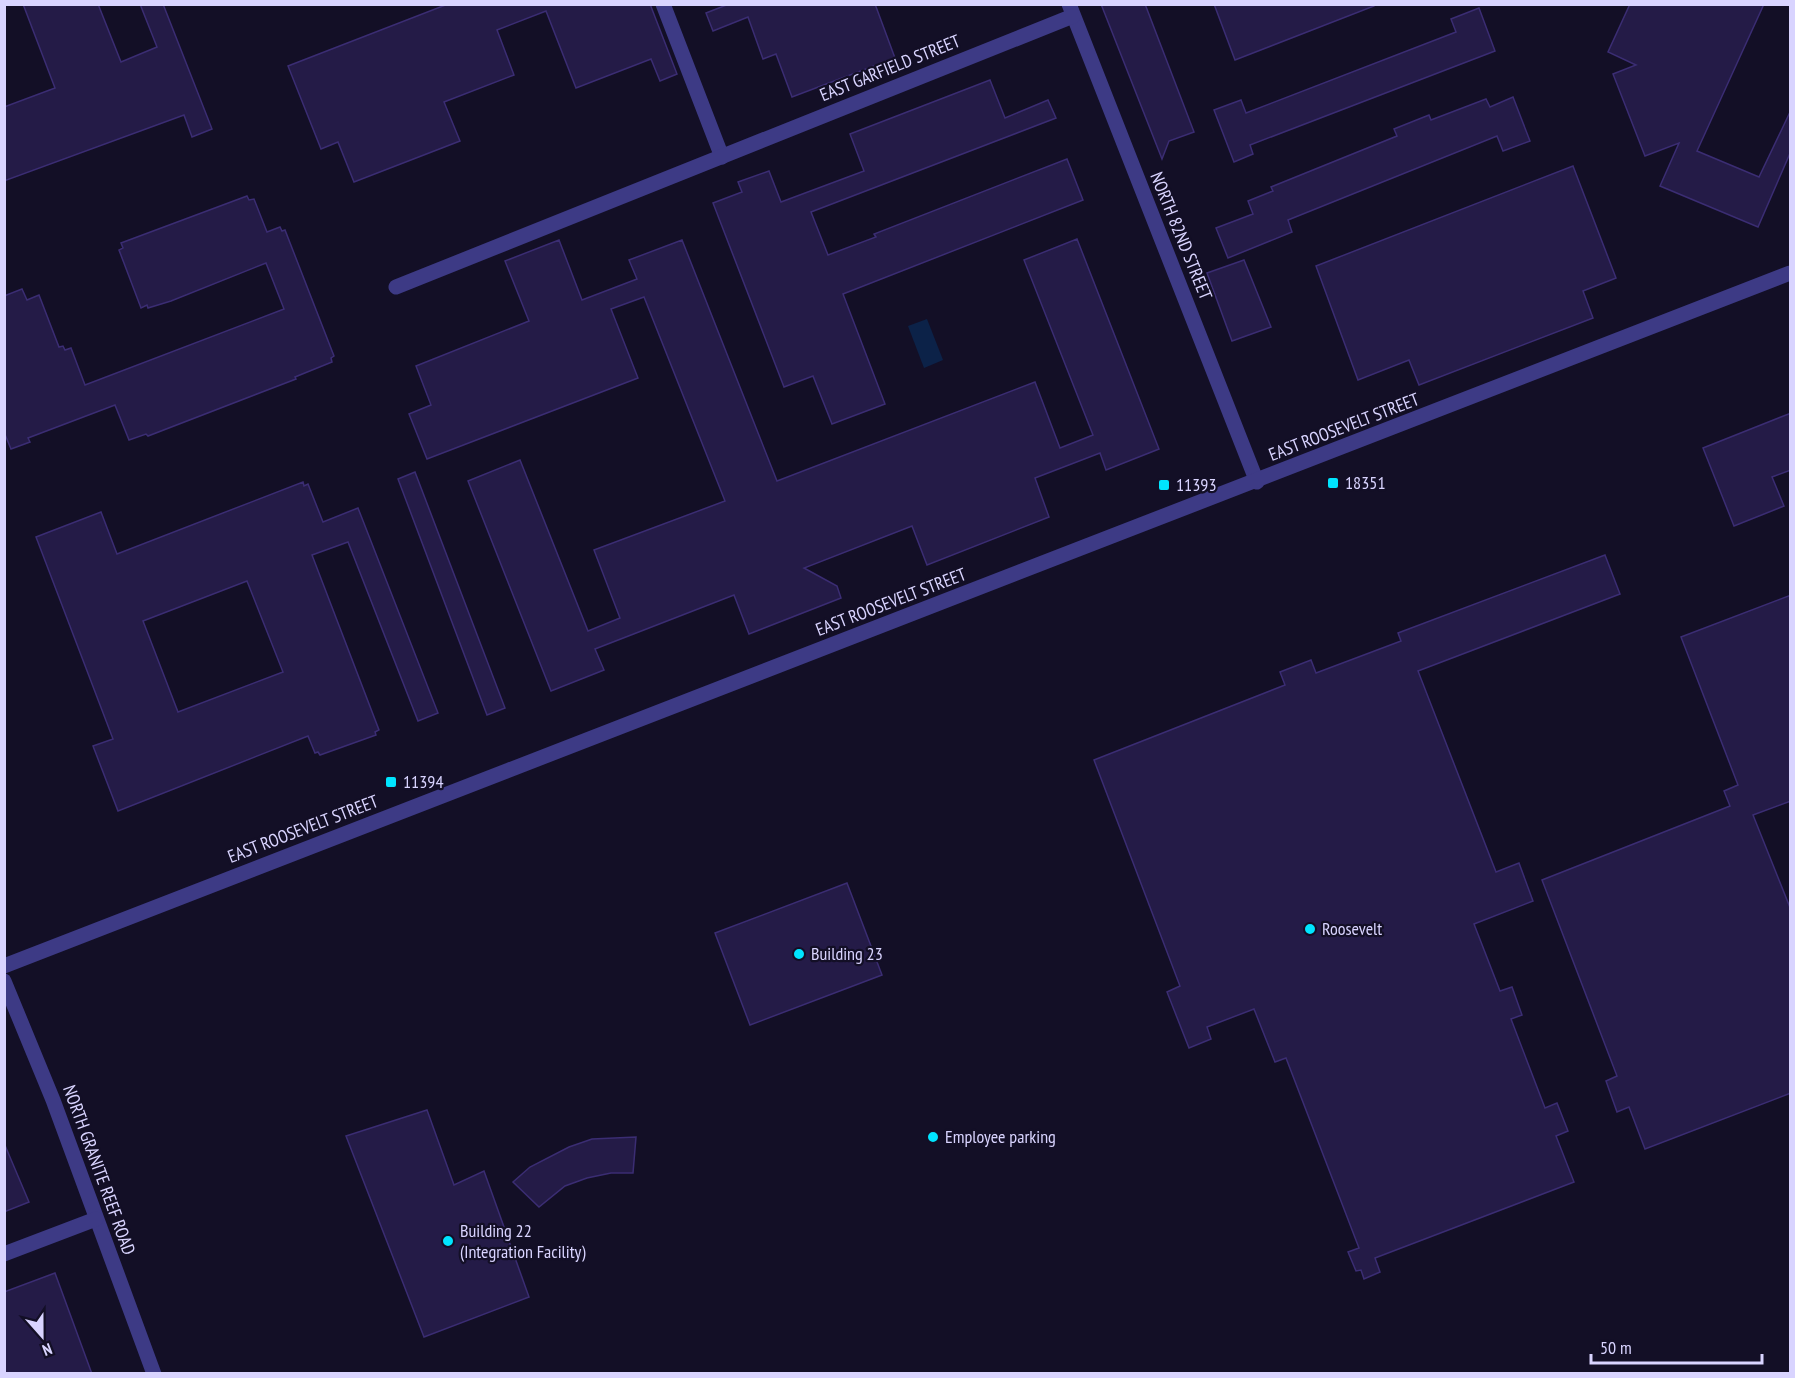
<svg xmlns="http://www.w3.org/2000/svg" width="1795" height="1378" viewBox="0 0 1795 1378" font-family="'PT Sans Narrow',sans-serif">
<rect width="100%" height="100%" fill="#130f26"/>
<path fill="#0c2248" d="M 927,319 L 943,360 L 924,368 L 908,326 Z"/>
<g fill="#241b47" stroke="#3b2d73" stroke-width="1.5" fill-rule="evenodd">
<path d="M 23,4 L 98,4 L 121,62 L 157,47 L 140,4 L 163,4 L 212,129 L 192,137 L 184,115 L 4,181 L 4,107 L 55,88 Z"/>
<path d="M 448,4 L 650,4 L 677,74 L 660,81 L 651,59 L 576,88 L 546,11 L 497,30 L 514,75 L 444,102 L 460,141 L 354,182 L 338,142 L 321,149 L 288,66 Z"/>
<path d="M 729,4 L 875,4 L 895,58 L 792,97 L 776,54 L 763,59 L 748,17 L 713,31 L 706,13 Z"/>
<path d="M 1101,4 L 1145,4 L 1194,132 L 1169,141 L 1162,159 Z"/>
<path d="M 1214,4 L 1374,4 L 1374,6 L 1235,60 Z"/>
<path d="M 1630,4 L 1764,4 L 1697,151 L 1759,177 L 1791,110 L 1791,151 L 1758,227 L 1660,186 L 1679,143 L 1645,156 L 1613,74 L 1636,65 L 1608,52 Z"/>
<path d="M 1479,8 L 1495,51 L 1250,145 L 1253,154 L 1234,162 L 1214,110 L 1241,100 L 1246,113 L 1456,32 L 1451,19 Z"/>
<path d="M 990,80 L 1005,118 L 1048,100 L 1056,118 L 811,212 L 828,255 L 876,237 L 874,234 L 1067,159 L 1083,200 L 843,294 L 885,404 L 832,424 L 813,376 L 784,387 L 713,203 L 742,192 L 738,182 L 769,171 L 781,202 L 864,171 L 850,134 Z"/>
<path d="M 1513,97 L 1530,141 L 1503,151 L 1497,136 L 1288,220 L 1292,232 L 1228,258 L 1216,228 L 1253,214 L 1248,201 L 1273,191 L 1271,187 L 1397,136 L 1394,129 L 1429,115 L 1431,120 L 1486,99 L 1490,107 Z"/>
<path d="M 1573,166 L 1616,278 L 1583,291 L 1593,318 L 1419,385 L 1409,360 L 1358,380 L 1316,266 Z"/>
<path d="M 247,196 L 249,200 L 254,199 L 267,232 L 280,227 L 282,231 L 285,230 L 334,356 L 331,358 L 332,362 L 295,377 L 296,379 L 148,436 L 146,434 L 129,440 L 115,405 L 28,438 L 30,442 L 11,449 L 4,432 L 4,296 L 22,289 L 27,300 L 39,295 L 59,347 L 63,346 L 65,350 L 71,348 L 85,385 L 284,309 L 266,263 L 171,301 L 148,308 L 147,305 L 141,308 L 119,250 L 123,248 L 121,243 Z"/>
<path d="M 1077,239 L 1159,449 L 1106,470 L 1100,453 L 1035,478 L 1049,517 L 927,565 L 912,526 L 804,568 L 837,586 L 841,598 L 749,634 L 734,595 L 595,649 L 604,670 L 551,691 L 468,481 L 520,460 L 588,631 L 620,618 L 594,550 L 725,501 L 644,297 L 611,309 L 638,378 L 427,459 L 409,414 L 431,405 L 416,366 L 529,321 L 505,261 L 559,240 L 582,300 L 637,279 L 629,260 L 682,240 L 777,481 L 1035,382 L 1060,448 L 1093,435 L 1024,260 Z"/>
<path d="M 1244,260 L 1271,327 L 1232,341 L 1207,273 Z"/>
<path d="M 1791,413 L 1791,470 L 1772,477 L 1784,506 L 1734,526 L 1703,448 Z"/>
<path d="M 415,472 L 505,708 L 487,715 L 398,479 Z"/>
<path d="M 303,482 L 304,486 L 308,484 L 323,522 L 358,508 L 438,713 L 418,721 L 348,542 L 312,555 L 379,730 L 375,732 L 376,735 L 320,755 L 318,752 L 315,753 L 308,736 L 118,811 L 93,746 L 113,739 L 36,537 L 101,512 L 117,554 ZM 247,581 L 283,672 L 178,712 L 143,621 Z"/>
<path d="M 1605,555 L 1620,594 L 1418,671 L 1496,872 L 1519,863 L 1533,901 L 1474,924 L 1500,991 L 1512,987 L 1522,1015 L 1511,1019 L 1545,1108 L 1557,1103 L 1568,1131 L 1556,1136 L 1574,1182 L 1375,1258 L 1380,1272 L 1364,1279 L 1361,1270 L 1356,1271 L 1348,1252 L 1359,1248 L 1286,1058 L 1275,1062 L 1254,1009 L 1207,1027 L 1211,1039 L 1189,1048 L 1167,992 L 1180,986 L 1094,760 L 1285,685 L 1280,672 L 1311,660 L 1316,673 L 1401,641 L 1398,633 Z"/>
<path d="M 1791,595 L 1791,801 L 1753,815 L 1791,910 L 1791,1093 L 1645,1149 L 1629,1107 L 1617,1112 L 1606,1081 L 1617,1076 L 1542,880 L 1730,806 L 1724,791 L 1738,785 L 1681,637 Z"/>
<path d="M 847,883 L 882,975 L 750,1025 L 715,933 Z"/>
<path d="M 427,1110 L 454,1185 L 484,1171 L 529,1297 L 424,1337 L 346,1136 Z"/>
<path d="M 636,1137 L 633,1173 L 611,1173 L 587,1178 L 565,1186 L 539,1207 L 513,1182 L 530,1167 L 569,1147 L 592,1139 Z"/>
<path d="M 4,1143 L 29,1202 L 4,1212 Z"/>
<path d="M 55,1273 L 92,1374 L 4,1374 L 4,1292 Z"/>
</g>
<g fill="none" stroke-linecap="round" stroke-linejoin="round">
<g stroke="#3d3a85" stroke-width="15">
<path d="M 663,4 L 722,157"/>
<path d="M 1069,4 L 1257,482"/>
<path d="M 396,287 L 1073,16"/>
<path d="M 4,966 L 1790,273"/>
<path d="M 4,981 L 53,1100 L 154,1374"/>
<path d="M 4,1254 L 96,1219"/>
</g>
</g>
<g fill="#00e5ff" stroke="#130f26" stroke-width="2">
<rect x="1327" y="477" width="12" height="12" rx="3"/>
<rect x="1158" y="479" width="12" height="12" rx="3"/>
<rect x="385" y="776" width="12" height="12" rx="3"/>
<circle cx="1310" cy="929" r="6"/>
<circle cx="799" cy="954" r="6"/>
<circle cx="933" cy="1137" r="6"/>
<circle cx="448" cy="1241" r="6"/>
</g>
<g text-anchor="middle" stroke-width="4.5" stroke-linejoin="round" paint-order="stroke">
<g font-size="18" fill="#d9d4ff" stroke="#130f26">
<text transform="translate(890 68) rotate(-22)" y="6">EAST GARFIELD STREET</text>
<text transform="translate(1181 236) rotate(68)" y="6">NORTH 82ND STREET</text>
<text transform="translate(1344 427) rotate(-21)" y="6">EAST ROOSEVELT STREET</text>
<text transform="translate(891 602) rotate(-21)" y="6">EAST ROOSEVELT STREET</text>
<text transform="translate(303 829) rotate(-21)" y="6">EAST ROOSEVELT STREET</text>
<text transform="translate(99 1170) rotate(70)" y="6">NORTH GRANITE REEF ROAD</text>
</g>
<g font-size="18" fill="#d9d4ff" stroke="#130f26" text-anchor="start">
<text x="1345" y="489">18351</text>
<text x="1176" y="491">11393</text>
<text x="403" y="788">11394</text>
<text x="1322" y="935">Roosevelt</text>
<text x="811" y="960">Building 23</text>
<text x="945" y="1143">Employee parking</text>
<text x="460" y="1237">Building 22<tspan x="460" dy="21">(Integration Facility)</tspan></text>
</g>
</g>
<rect width="1795" height="1378" fill="none" stroke="#d9d4ff" stroke-width="12"/>
<g transform="translate(42 1336) rotate(159)" stroke="#130f26" stroke-width="4.5" paint-order="stroke">
<path d="M0-4.5L10 22L0 15L-10 22Z" fill="#d9d4ff"/>
<text y="-9" font-size="16" font-weight="bold" text-anchor="middle" fill="#d9d4ff">N</text>
</g>
<path d="M1591 1354v9h171v-9" fill="none" stroke="#d9d4ff" stroke-width="3"/>
<text x="1600" y="1354" font-size="18" fill="#d9d4ff" stroke="#130f26" stroke-width="4.5" paint-order="stroke">50 m</text>
</svg>
